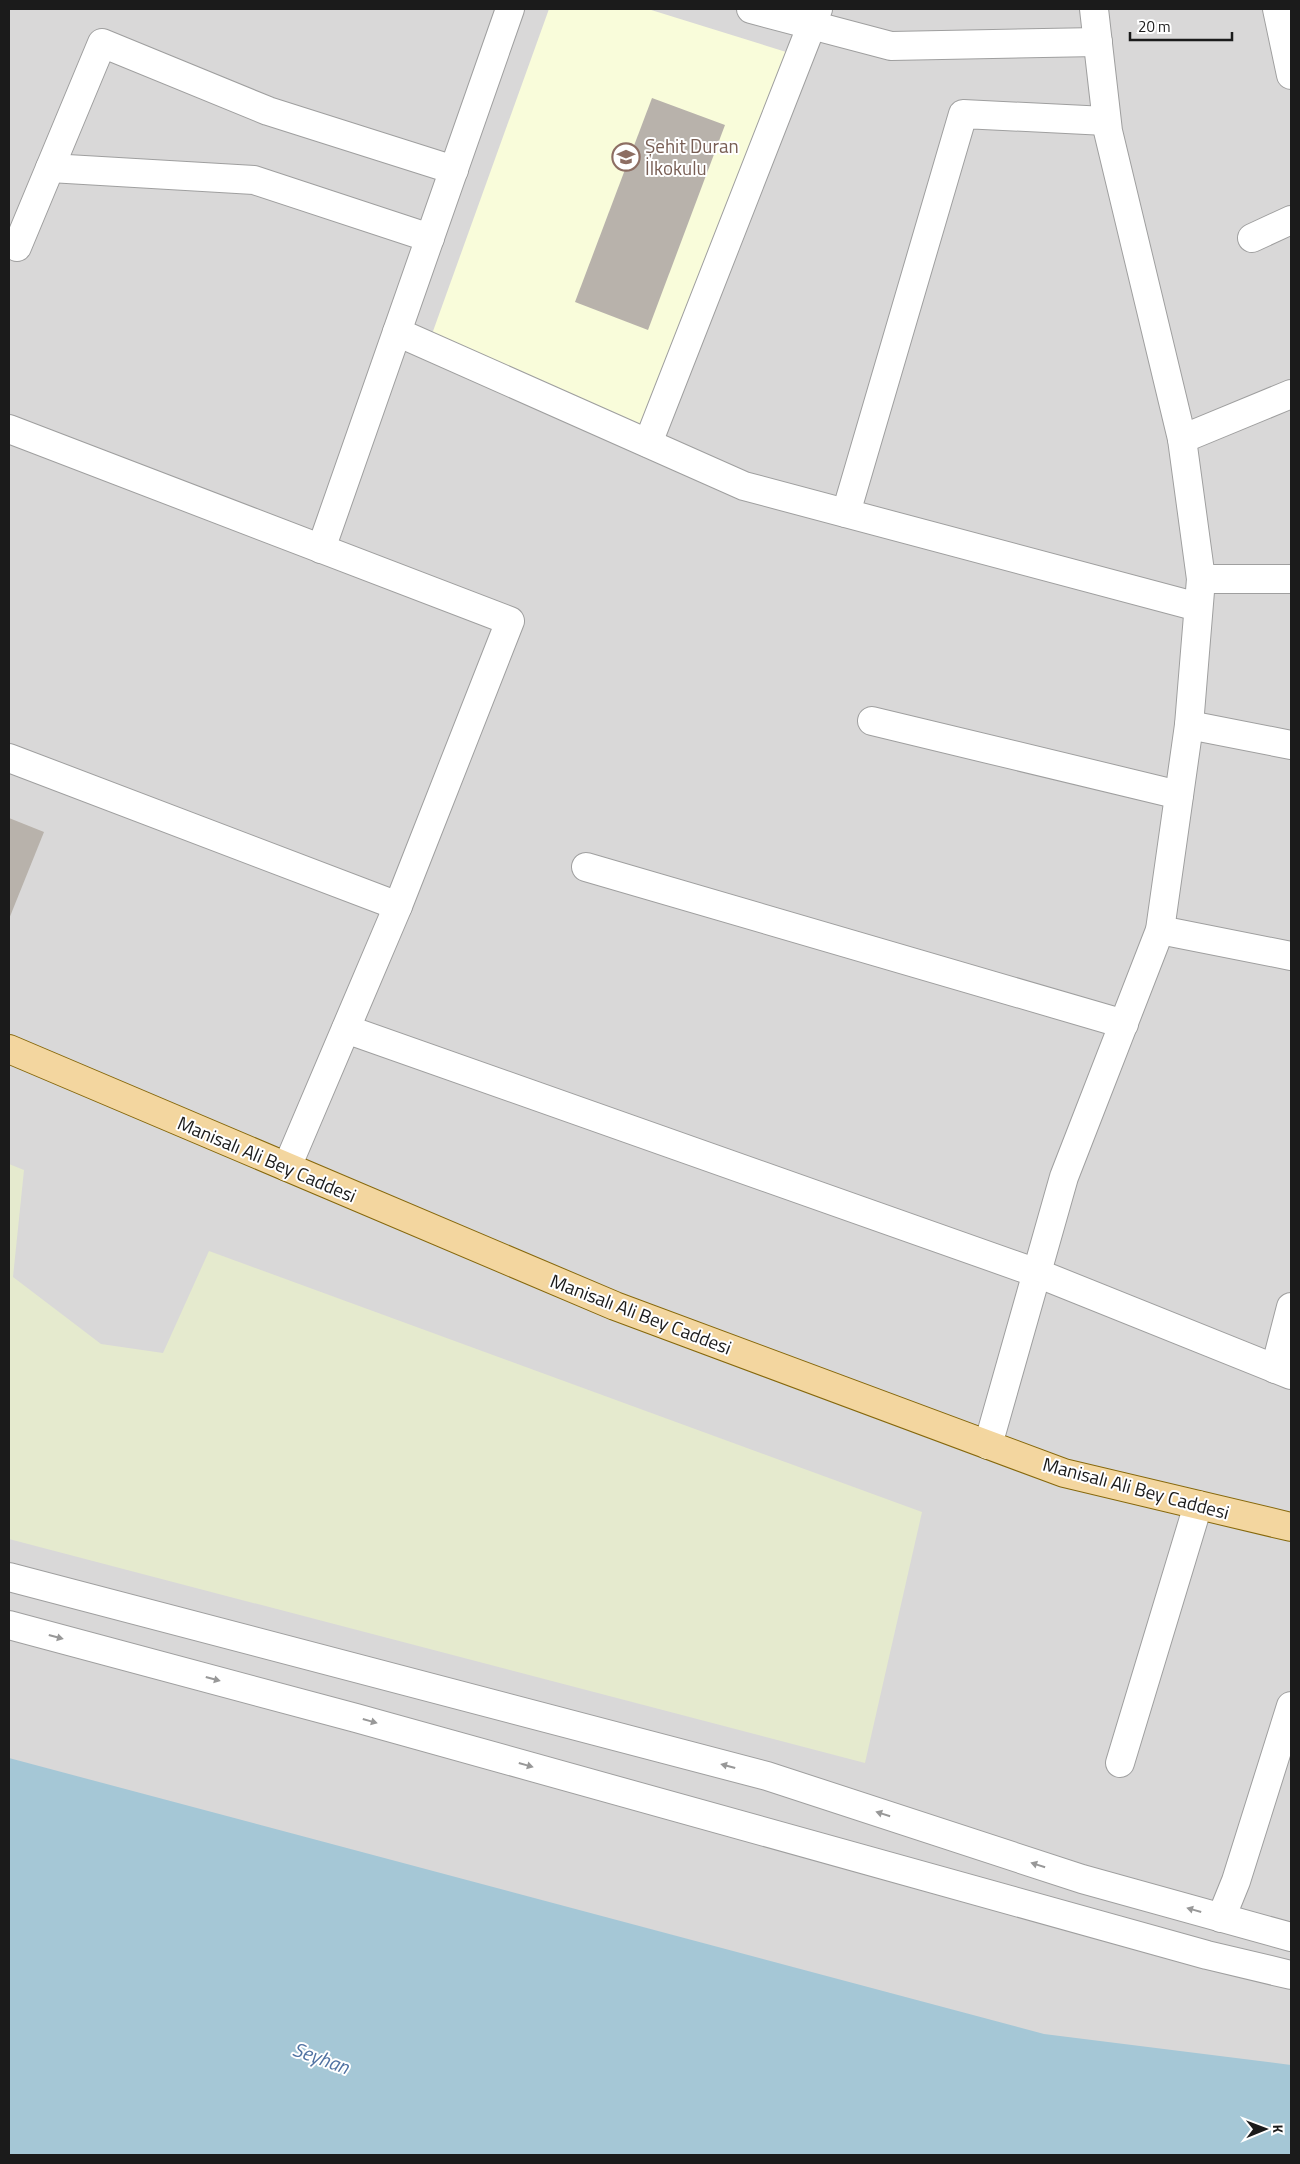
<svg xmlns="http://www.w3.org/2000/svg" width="1300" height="2164" viewBox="0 0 1300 2164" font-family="'Titillium Web',sans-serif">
<rect width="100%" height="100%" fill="#ece9e1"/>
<rect fill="#d9d8d8" x="9" y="9" width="1282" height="2146"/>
<path fill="#f9fcda" d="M 549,9 L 648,9 L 799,56 L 645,434 L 432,334 Z"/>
<path fill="#e5eace" d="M 9,1164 L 24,1170 L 13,1277 L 101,1344 L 163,1353 L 209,1251 L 922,1512 L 865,1763 L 9,1539 Z"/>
<path fill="#a5c7d6" d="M 9,1758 L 1044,2034 L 1291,2065 L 1291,2155 L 9,2155 Z"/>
<g fill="#b8b2ab">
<path d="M 652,98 L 725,125 L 648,330 L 575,302 Z"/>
<path d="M 9,818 L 44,832 L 9,919 Z"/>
</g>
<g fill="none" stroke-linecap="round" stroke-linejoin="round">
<g stroke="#9f9f9f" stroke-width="30">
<g id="minor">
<path d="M 751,9 L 891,46 L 1098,42"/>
<path d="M 1277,9 L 1291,75"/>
<path d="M 50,168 L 254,180 L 430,238"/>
<path d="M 1252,238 L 1291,220"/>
<path d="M 17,247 L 102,43 L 268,111 L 454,170"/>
<path d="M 397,332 L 744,486 L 1198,607"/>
<path d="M 9,429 L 510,621 L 398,906 L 287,1167"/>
<path d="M 1182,439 L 1291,394"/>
<path d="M 648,443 L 818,9"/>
<path d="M 846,513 L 963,114 L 1106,121"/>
<path d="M 321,549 L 510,9"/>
<path d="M 1201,579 L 1291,579"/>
<path d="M 872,721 L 1179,795"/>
<path d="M 1189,725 L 1291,745"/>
<path d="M 9,758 L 398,906"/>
<path d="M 586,867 L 1124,1024"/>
<path d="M 1160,930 L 1291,956"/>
<path d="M 346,1029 L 1037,1273 L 1291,1375"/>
<path d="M 1275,1369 L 1291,1307"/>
<path d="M 988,1445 L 1064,1177 L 1160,930 L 1189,725 L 1201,579 L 1182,439 L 1108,131 L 1094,9"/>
<path d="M 9,1577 L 767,1776 L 1082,1879 L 1291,1937"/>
<path d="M 9,1625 L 356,1718 L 1207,1955 L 1291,1975"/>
<path d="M 1120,1763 L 1198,1505"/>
<path d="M 1221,1918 L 1236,1881 L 1291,1706"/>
</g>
</g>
<g stroke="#86680c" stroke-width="30">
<path id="major" d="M 9,1049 L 615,1306 L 1064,1473 L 1291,1527"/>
</g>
<use href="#minor" stroke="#fff" stroke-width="28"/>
<use href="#major" stroke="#f3d69f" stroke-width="28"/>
</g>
<defs><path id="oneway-solid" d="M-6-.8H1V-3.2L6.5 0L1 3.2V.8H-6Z" transform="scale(1.25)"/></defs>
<g fill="#989898">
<use href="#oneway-solid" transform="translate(56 1637) rotate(15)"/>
<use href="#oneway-solid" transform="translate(213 1679) rotate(15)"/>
<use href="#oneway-solid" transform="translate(370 1721) rotate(16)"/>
<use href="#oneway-solid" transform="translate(526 1765) rotate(16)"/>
<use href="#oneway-solid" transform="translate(728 1766) rotate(-165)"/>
<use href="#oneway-solid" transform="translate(883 1814) rotate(-162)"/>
<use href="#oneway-solid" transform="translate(1038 1865) rotate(-162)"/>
<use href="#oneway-solid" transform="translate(1194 1910) rotate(-164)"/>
</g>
<defs>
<g id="school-ring" transform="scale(1.4375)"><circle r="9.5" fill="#fff" stroke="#8d6e63" stroke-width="1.5"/><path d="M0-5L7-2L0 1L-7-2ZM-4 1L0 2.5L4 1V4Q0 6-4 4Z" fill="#8d6e63"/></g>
</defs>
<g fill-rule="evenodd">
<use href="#school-ring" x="626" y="157"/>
</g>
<g text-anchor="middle" stroke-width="4" stroke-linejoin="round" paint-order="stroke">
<g font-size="19" fill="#785e54" stroke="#fff" text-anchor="start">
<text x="645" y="153">Şehit Duran<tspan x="645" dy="22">İlkokulu</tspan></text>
</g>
<g font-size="19" fill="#1b1b1b" stroke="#fff">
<text transform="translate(267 1159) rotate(23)" y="7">Manisalı Ali Bey Caddesi</text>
<text transform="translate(641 1314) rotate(21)" y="7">Manisalı Ali Bey Caddesi</text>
<text transform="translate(1136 1488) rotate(15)" y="7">Manisalı Ali Bey Caddesi</text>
</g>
<g font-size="20" font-style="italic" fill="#5072a2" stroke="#fff">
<text transform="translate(321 2058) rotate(20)" y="7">Seyhan</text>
</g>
</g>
<rect width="1300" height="2164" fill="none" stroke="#1b1b1b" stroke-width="20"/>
<g transform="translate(1265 2129) rotate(89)" stroke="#ffffff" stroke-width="4" paint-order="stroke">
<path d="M0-4L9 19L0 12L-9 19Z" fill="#1b1b1b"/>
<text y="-8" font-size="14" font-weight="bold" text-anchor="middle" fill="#1b1b1b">K</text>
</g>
<path d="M1130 32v8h102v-8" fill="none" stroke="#1b1b1b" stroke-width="2.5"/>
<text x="1138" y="32" font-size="15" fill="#1b1b1b" stroke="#ffffff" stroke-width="4" paint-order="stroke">20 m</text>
</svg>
